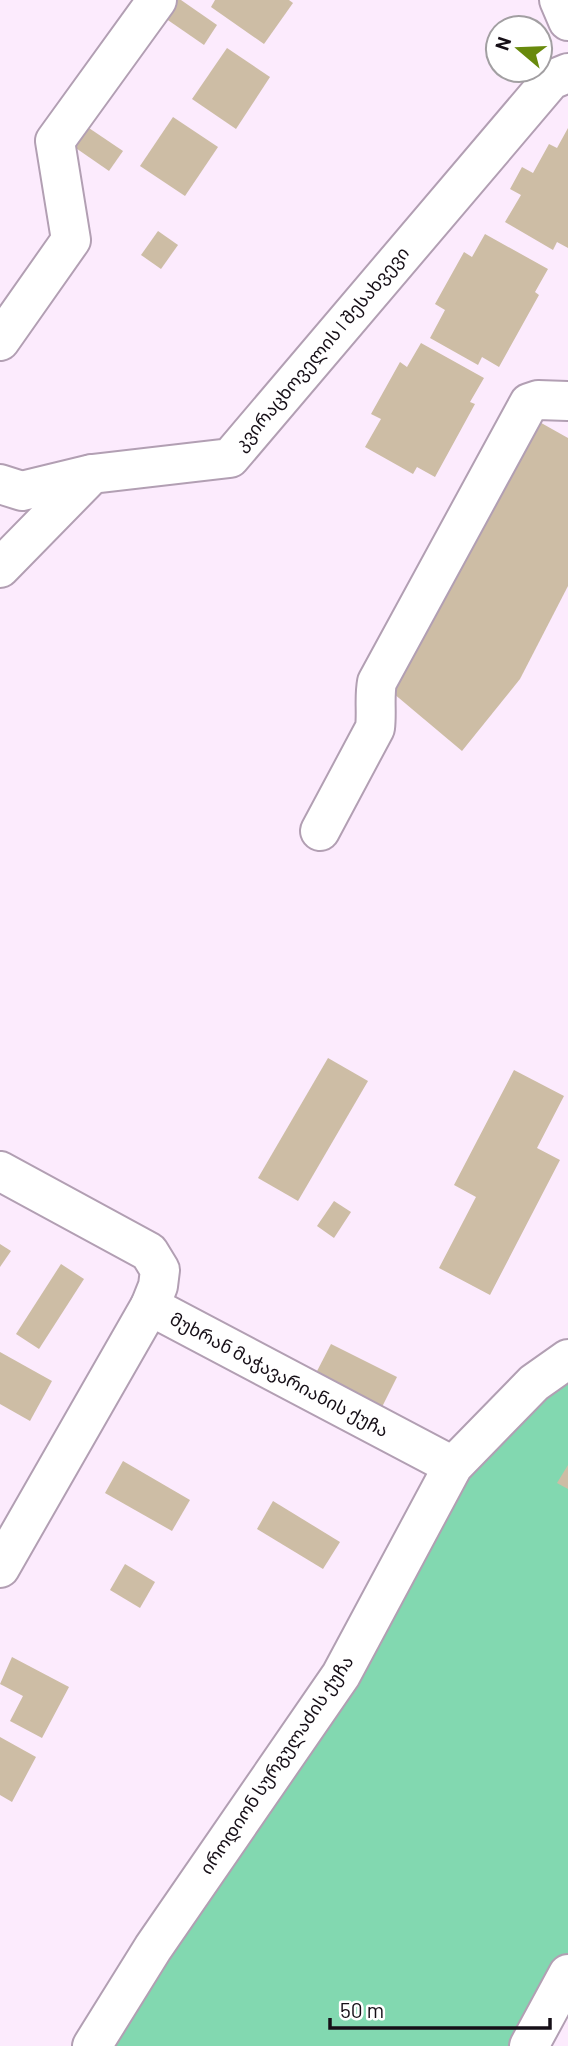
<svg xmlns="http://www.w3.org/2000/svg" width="568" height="2046" viewBox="0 0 568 2046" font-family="Barlow,'Noto Sans Georgian',sans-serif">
<rect width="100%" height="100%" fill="#fcebfd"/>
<path fill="#82d8b0" d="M 568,1366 L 568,1973 L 529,2046 L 104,2046 L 439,1506 Z"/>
<g fill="#cdbda5">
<path d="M 173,0 L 181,0 L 217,25 L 204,45 L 162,16 Z"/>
<path d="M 215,0 L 289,0 L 293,3 L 264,44 L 211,7 Z"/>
<path d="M 227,48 L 270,77 L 236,129 L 192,99 Z"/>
<path d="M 173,117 L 218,147 L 185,196 L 140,166 Z"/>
<path d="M 83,124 L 123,151 L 109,171 L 70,144 Z"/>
<path d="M 568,128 L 568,248 L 557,242 L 553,250 L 505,222 L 521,195 L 510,189 L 522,167 L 533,173 L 549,144 L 557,148 Z"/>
<path d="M 158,231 L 178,245 L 161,269 L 141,255 Z"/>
<path d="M 485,234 L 548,269 L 535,292 L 539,295 L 499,367 L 482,357 L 478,365 L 430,338 L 445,310 L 435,304 L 464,252 L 472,257 Z"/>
<path d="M 421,343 L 484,378 L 470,402 L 475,404 L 435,477 L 417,467 L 413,474 L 365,447 L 381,419 L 371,414 L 400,362 L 407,367 Z"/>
<path d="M 527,415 L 568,438 L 568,586 L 520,679 L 462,751 L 387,688 Z"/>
<path d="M 328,1058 L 368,1081 L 298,1201 L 258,1178 Z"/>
<path d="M 514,1070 L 564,1096 L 537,1148 L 560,1160 L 490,1295 L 439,1268 L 476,1197 L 454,1185 Z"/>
<path d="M 334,1201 L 351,1212 L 334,1238 L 317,1226 Z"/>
<path d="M 0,1244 L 11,1251 L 0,1267 Z"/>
<path d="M 61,1264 L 84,1279 L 39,1349 L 16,1334 Z"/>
<path d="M 331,1344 L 397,1377 L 381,1409 L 315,1375 Z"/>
<path d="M 0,1352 L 52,1381 L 30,1421 L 0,1404 Z"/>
<path d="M 123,1461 L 190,1500 L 172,1531 L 105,1493 Z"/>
<path d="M 568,1465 L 568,1489 L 557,1483 Z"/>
<path d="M 273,1501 L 340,1542 L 323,1569 L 257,1529 Z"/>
<path d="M 125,1564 L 155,1582 L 140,1608 L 110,1590 Z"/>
<path d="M 12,1657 L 69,1687 L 42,1738 L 10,1721 L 23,1696 L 0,1684 Z"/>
<path d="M 0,1737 L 36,1757 L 12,1802 L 0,1795 Z"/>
</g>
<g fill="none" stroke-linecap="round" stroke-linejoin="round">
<g stroke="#b29fb3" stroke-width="42">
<g id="minor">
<path d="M 559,0 L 568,21"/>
<path d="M 0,341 L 71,240 L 55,141 L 157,0"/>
<path d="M 0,484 L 22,491 L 92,474"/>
<path d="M 0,568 L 92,474 L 230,458 L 551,80 L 568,73"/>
<path d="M 320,831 L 375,728 C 377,712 374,698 377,682 L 529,403 L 538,400 L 568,401"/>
<path d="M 0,1171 L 149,1252 L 160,1270 L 158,1286 L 150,1306"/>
<path d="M 0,1568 L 150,1306 L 453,1466"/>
<path d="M 92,2046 L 153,1948 L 341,1675 L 453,1466 L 534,1383 L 568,1359"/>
<path d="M 529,2046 L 568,1974"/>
</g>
</g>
<use href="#minor" stroke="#fff" stroke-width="38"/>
</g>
<g text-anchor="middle" stroke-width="6" stroke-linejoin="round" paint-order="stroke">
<g font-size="18" fill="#160f17" stroke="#fff">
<text transform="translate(322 349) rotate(-50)" y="6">კვირაცხოველის I შესახვევი</text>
<text transform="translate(279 1375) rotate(28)" y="6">მუხრან მაჭავარიანის ქუჩა</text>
<text transform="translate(277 1765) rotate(-56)" y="6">იროდიონ სურგულაძის ქუჩა</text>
</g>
</g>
<g transform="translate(519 49) rotate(289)"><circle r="33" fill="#ffffff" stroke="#a29fa2" stroke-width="2"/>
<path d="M0-5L12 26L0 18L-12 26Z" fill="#688a0c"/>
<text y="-10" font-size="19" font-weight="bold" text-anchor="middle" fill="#160f17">N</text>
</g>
<path d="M330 2018v10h220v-10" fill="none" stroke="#160f17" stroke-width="3.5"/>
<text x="340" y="2018" font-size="21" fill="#160f17" stroke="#ffffff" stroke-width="5" paint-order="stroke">50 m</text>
</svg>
